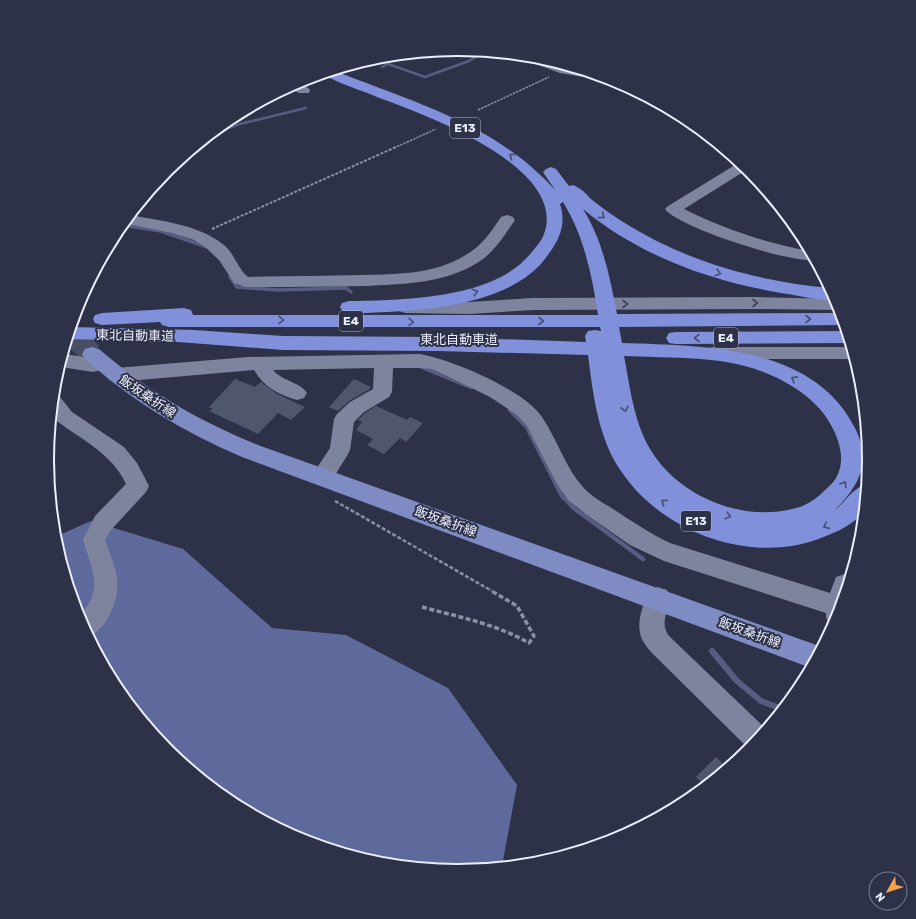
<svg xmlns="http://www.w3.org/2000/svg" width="916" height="919" viewBox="0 0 916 919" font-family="Rubik,'Noto Sans JP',sans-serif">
<rect width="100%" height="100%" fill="#2d3248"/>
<path fill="#5f6a9c" d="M 91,521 L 183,549 L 272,628 L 346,635 L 448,688 L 517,785 L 502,866 L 458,870 L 378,863 L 301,839 L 229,801 L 167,750 L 116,688 L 78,617 L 55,537 Z"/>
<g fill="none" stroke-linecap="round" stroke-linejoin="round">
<g stroke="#585c80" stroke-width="2.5">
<path d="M 512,54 L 523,59"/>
<path d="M 382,67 L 388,64 L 425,77 L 469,61 L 486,51"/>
<path d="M 604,79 L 623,84"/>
<path d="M 209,135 L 240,124 L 306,108"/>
</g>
<g stroke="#585c80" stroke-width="3.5">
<path d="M 122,225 L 161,231 L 207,247"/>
<path d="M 230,277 L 237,287 L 278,290 L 346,288 L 351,292"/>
</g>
<g stroke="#585c80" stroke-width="4.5">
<path d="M 422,367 L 471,387"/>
<path d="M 510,410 L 527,427 L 562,496 L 575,509 L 643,559"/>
</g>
<path stroke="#585c80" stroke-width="6" d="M 712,651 L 737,681 L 761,701 L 782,709"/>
</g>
<g fill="#50566e">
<path d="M 235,379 L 255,387 L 261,382 L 277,394 L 305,407 L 291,420 L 278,413 L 258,434 L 209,411 L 213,409 L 209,407 Z"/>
<path d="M 354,379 L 371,387 L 368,390 L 349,401 L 338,411 L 329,407 Z"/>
<path d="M 376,406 L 407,420 L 410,417 L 423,423 L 406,442 L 400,438 L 384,454 L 367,445 L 373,439 L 356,430 L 362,422 L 358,420 L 365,413 Z"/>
<path d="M 716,757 L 727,768 L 705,786 L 696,777 Z"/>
</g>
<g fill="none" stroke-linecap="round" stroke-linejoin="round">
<path stroke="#4a4e63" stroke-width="17" stroke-dasharray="17 8" stroke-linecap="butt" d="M 69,333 L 77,340"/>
<path stroke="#4a4e63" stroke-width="22" stroke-dasharray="22 11" stroke-linecap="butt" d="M 76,339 L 92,354"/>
<g stroke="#8c90a3" stroke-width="1.5" stroke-dasharray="2.5 1" stroke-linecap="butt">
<path d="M 478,110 L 549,77"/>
<path d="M 394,148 L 436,129"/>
</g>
<path stroke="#8c90a3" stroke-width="2" stroke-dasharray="3 1.5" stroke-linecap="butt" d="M 212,229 L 396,147"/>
<path stroke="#8c90a3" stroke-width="2.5" stroke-dasharray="4 2" stroke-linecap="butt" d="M 335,501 L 492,591"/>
<path stroke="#8c90a3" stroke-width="3.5" stroke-dasharray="5 2.5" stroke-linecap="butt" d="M 422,607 C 459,617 496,624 529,643 L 534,636 L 517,606 L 490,590"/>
<g fill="#7e849e" fill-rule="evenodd">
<path d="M 517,54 L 538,56 L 567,67 L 579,69 L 611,79 L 606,81 L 560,73 L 519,58 Z"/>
<path d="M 298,81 C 301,86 307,85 310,90 L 309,93 L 299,93 L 287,87 Z"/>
<path d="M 740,162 L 748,169 L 684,209 C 724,229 766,243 810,251 L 815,260 C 793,264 677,227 665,209 L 668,206 Z"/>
<path d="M 130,215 C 161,221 198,224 224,245 C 234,253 238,269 248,277 C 287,276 325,276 364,275 C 398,274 434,274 464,256 C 481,247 491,232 501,217 L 507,215 L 513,217 L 515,220 C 504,236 494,253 477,263 C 443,284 402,284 364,286 C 324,287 285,287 245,287 L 234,283 L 219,260 L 204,246 L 194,240 L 172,233 L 123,223 Z"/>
<path d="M 755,297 L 836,299 L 840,310 L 755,309 L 533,310 L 469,314 L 405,313 L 399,311 L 396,307 L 399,303 L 405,301 L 469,302 L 533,298 Z"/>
<path d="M 714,347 L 851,347 L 855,359 L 714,359 L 707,358 L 705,353 L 707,348 Z"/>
<path d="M 63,354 L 93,358 L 103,356 L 110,358 L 112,363 L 110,368 L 93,372 L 61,367 L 59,366 Z"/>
<path d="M 419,354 C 451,359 524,390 542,417 C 557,439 565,467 583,487 C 590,495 601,502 610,507 C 630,520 649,533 670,543 L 830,593 L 836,577 L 848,573 L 851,574 L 838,617 L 833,626 L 829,625 L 826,617 L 826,613 L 664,561 L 630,545 L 587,515 L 568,500 L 557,484 L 527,426 L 517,415 L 490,397 L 441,373 L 432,369 L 419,368 L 393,368 L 392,392 L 389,397 L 364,412 L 354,422 L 350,450 L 347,456 L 330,483 L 322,485 L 314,483 L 311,477 L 330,448 L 334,419 L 337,414 L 350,402 L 373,389 L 374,368 L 273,370 C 282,381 300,382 307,393 L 304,398 L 297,400 C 279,395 264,387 254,370 L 116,382 L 109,380 L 106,375 L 109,370 L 116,368 L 248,357 Z"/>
<path d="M 53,395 L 60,397 L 72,412 L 124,447 L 137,463 L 149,486 L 146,492 L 111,530 L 105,540 C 116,570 124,584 110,614 C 106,623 98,633 89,636 L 78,616 C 105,592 92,569 83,540 L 95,516 L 126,484 C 113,455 83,440 58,422 L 51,414 Z"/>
<path d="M 658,587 L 667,590 C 674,607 657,620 669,636 L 766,729 L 749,749 L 651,652 C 647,647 641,640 640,633 C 637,620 644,602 649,590 Z"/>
</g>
<path fill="#7f8bc3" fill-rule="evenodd" d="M 92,347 L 99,349 C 149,392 197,420 258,445 L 822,647 L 811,668 L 242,457 C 182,431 135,403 85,359 L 82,354 L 85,349 Z"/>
<g fill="#8090db" fill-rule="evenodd">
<path d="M 333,70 C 414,103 495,123 555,190 L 543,172 L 546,169 L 551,167 L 556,169 L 569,186 C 571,185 575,185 577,187 C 582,189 587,195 591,199 C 601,207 612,215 623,222 C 687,262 756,281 830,288 L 836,299 C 825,302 805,297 794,295 C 718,284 642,258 583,209 C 603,241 610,278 617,314 L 841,313 L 845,325 L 843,325 L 619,327 L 622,343 C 704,346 814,344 856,430 C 872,464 858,487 834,511 C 845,502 853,488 866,484 L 864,512 C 853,524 841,530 826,536 C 755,567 663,534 621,471 C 598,438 593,394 588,355 L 438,351 L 283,350 L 178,342 L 67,339 L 71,327 L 194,330 L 283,336 L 438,337 L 586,342 L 585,336 L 588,331 L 595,330 L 601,331 L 600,327 L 169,327 L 162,325 L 160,322 L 102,325 L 95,323 L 93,319 L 95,315 L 102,313 L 184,308 L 191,310 L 193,315 L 598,315 C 592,275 584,236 563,202 L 560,204 C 566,222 561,237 550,252 C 547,256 543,262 539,266 C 504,302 436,309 388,312 C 373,312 357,315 342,311 L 340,307 L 342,303 L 349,301 C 402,300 495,299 531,253 C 538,245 544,238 546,227 C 558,163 423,114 377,97 C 364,91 331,81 322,73 ZM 624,356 C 664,358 707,356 745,366 C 774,374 808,391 826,417 C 837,433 847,457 837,476 C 834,483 828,487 823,492 C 815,500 804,507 792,509 C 740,522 677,495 650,449 C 634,422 630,387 624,356 Z"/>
<path d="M 846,331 L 850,343 L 848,343 L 676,344 L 669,343 L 666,338 L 669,333 L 676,332 Z"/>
</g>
</g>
<defs><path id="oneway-chevron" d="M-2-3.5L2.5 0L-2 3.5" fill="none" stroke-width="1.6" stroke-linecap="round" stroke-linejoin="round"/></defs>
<g stroke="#464e74">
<use href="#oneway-chevron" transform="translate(512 156) rotate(-143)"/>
<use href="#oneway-chevron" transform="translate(602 216) rotate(37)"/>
<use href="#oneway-chevron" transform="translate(718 273) rotate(17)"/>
<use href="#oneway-chevron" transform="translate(475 292) rotate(-16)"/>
<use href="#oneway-chevron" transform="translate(808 319)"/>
<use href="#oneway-chevron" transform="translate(281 320) rotate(1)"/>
<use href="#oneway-chevron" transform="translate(541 321)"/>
<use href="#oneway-chevron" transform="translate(411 322) rotate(1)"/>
<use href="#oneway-chevron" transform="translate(697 338) rotate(180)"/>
<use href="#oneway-chevron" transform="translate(794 379) rotate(-151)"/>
<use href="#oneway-chevron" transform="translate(625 409) rotate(77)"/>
<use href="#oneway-chevron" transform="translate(844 484) rotate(-57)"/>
<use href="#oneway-chevron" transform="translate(664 502) rotate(-146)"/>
<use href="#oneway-chevron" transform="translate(728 516) rotate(17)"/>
<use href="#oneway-chevron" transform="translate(826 526) rotate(156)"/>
</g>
<g stroke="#3d4259">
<use href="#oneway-chevron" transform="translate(755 303)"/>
<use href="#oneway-chevron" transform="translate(625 304)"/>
</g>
<g text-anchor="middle" stroke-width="4" stroke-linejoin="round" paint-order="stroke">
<g fill="#2d3248" stroke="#b2b6c7" stroke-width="1">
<rect x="450" y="118" width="30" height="20" rx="3"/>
<rect x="339" y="311" width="24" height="20" rx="3"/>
<rect x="714" y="328" width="24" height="20" rx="3"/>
<rect x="681" y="511" width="30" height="20" rx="3"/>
</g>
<g font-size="12" font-weight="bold" fill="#ebeefd">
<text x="465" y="132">E13</text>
<text x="351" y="325">E4</text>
<text x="726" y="342">E4</text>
<text x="696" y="525">E13</text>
</g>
<g font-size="13" fill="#ebeefd" stroke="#2d3248">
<text transform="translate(135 335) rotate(1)" y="5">東北自動車道</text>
<text x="459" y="344">東北自動車道</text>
<text transform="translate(148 396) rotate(34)" y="5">飯坂桑折線</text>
<text transform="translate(446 521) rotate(20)" y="5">飯坂桑折線</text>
<text transform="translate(750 632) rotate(20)" y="5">飯坂桑折線</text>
</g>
</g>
<path d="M0 0H916V919H0ZM54 460a404 404 0 1 1 808 0a404 404 0 1 1-808 0Z" fill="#2d3248" fill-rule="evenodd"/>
<path fill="none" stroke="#ebeefd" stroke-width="2" d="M54 460a404 404 0 1 1 808 0a404 404 0 1 1-808 0Z"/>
<g transform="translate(888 891) rotate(231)"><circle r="19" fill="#2d3248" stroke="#797d90"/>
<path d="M0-3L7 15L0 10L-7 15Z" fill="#f6a248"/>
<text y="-6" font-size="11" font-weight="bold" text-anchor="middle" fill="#ebeefd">N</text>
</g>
</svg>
